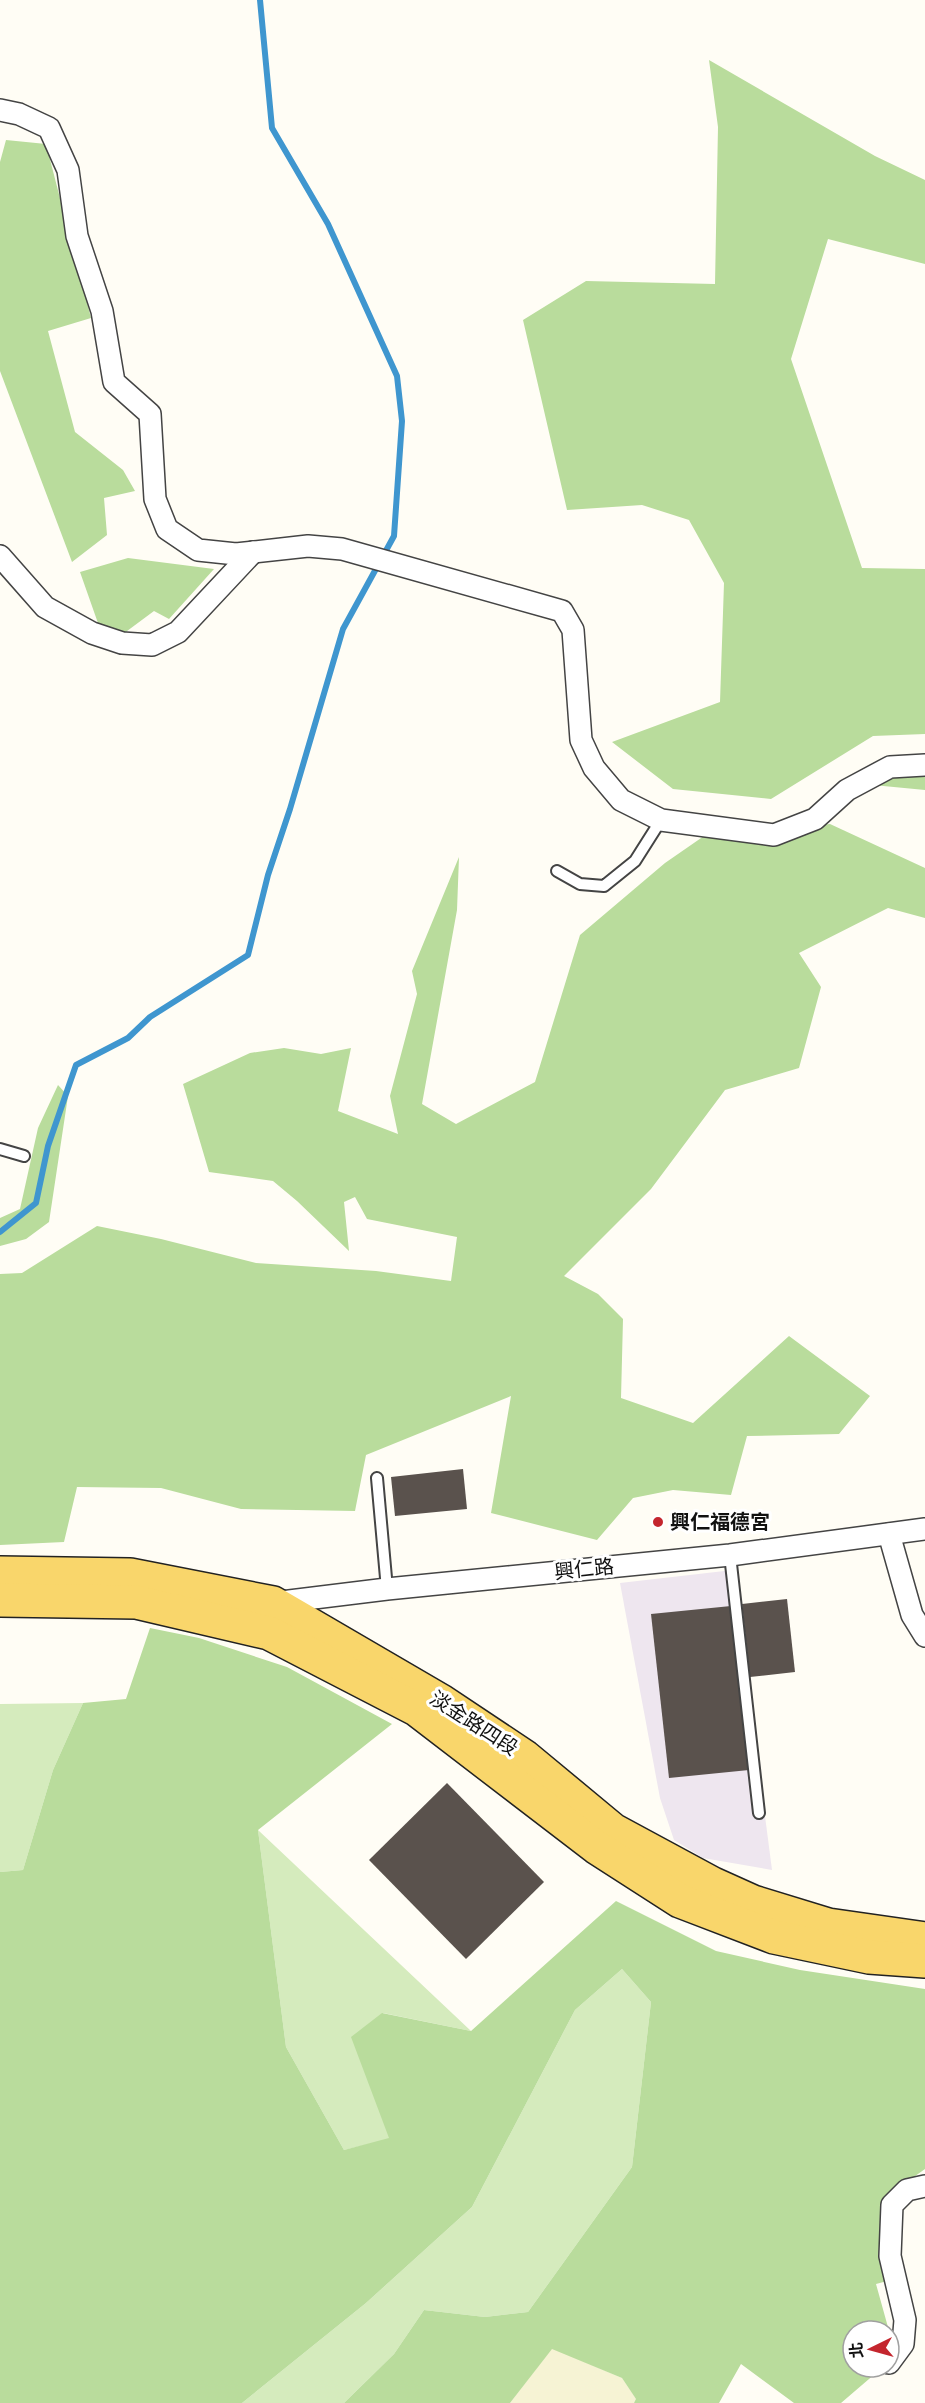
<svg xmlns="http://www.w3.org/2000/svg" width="925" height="2403" viewBox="0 0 925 2403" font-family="Spectral,'Noto Sans TC',serif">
<rect width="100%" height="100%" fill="#fffdf5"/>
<path fill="#eee6ef" d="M 733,1570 L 772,1870 L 703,1858 L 674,1840 L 660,1798 L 620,1583 Z"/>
<path fill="#f6f3d4" d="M 552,2348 L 622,2378 L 637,2400 L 634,2403 L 510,2403 Z"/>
<g fill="#d5ebbd">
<path d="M 83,1703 L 53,1770 L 23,1870 L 0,1872 L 0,1704 Z"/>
<path d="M 258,1830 L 471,2031 L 383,2013 L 390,2139 L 344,2150 L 286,2047 Z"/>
<path d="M 622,1969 L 651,2002 L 632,2167 L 528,2312 L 485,2317 L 424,2310 L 394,2354 L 344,2403 L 242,2403 L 366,2303 L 472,2207 L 575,2010 Z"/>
</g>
<g fill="#b9dc9c">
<path d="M 709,60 L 875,156 L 925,180 L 925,264 L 828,239 L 791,359 L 862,568 L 925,569 L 925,734 L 873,736 L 771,799 L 673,789 L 612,742 L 720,702 L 724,583 L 689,520 L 642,505 L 567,510 L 523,320 L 586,281 L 715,284 L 718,127 Z"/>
<path d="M 6,140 L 46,144 L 91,318 L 48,331 L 75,432 L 123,470 L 135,491 L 104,498 L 107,535 L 72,562 L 0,371 L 0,162 Z"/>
<path d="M 128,558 L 214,569 L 169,619 L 154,611 L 123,634 L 99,626 L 80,572 Z"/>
<path d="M 893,772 L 925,773 L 925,790 L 873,785 Z"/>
<path d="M 830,824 L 925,868 L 925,918 L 888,908 L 799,953 L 821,987 L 799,1068 L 725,1090 L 651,1189 L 564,1276 L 598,1294 L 623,1319 L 621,1398 L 693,1423 L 789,1336 L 870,1396 L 839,1434 L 747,1436 L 731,1495 L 673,1490 L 633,1498 L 597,1540 L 491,1513 L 511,1396 L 366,1455 L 355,1511 L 241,1509 L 161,1488 L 77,1487 L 64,1542 L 0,1545 L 0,1274 L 22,1273 L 97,1226 L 161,1239 L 256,1263 L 376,1271 L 451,1281 L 457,1237 L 367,1219 L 355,1197 L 344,1202 L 349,1251 L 297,1201 L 273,1181 L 209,1172 L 183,1084 L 250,1053 L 284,1048 L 321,1054 L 351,1048 L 338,1111 L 398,1134 L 390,1096 L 417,994 L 412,971 L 459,857 L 457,910 L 422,1104 L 456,1124 L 535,1082 L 580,935 L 665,863 L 704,836 Z"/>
<path d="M 58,1085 L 68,1096 L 49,1222 L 26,1239 L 0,1246 L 0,1218 L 20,1209 L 38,1128 Z"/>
<path d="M 150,1628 L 199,1638 L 287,1667 L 392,1724 L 258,1830 L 286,2047 L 344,2150 L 389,2138 L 351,2037 L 382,2013 L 471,2031 L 616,1901 L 716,1951 L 800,1970 L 925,1989 L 925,2169 L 894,2191 L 884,2223 L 906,2276 L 876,2284 L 896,2356 L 889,2362 L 889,2331 L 853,2331 L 853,2367 L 883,2367 L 841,2403 L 794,2403 L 741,2364 L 719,2403 L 634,2403 L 636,2399 L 622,2378 L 552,2349 L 510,2403 L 344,2403 L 394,2354 L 424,2310 L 485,2317 L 528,2312 L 632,2167 L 651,2002 L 622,1969 L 575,2010 L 472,2207 L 366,2303 L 242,2403 L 0,2403 L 0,1872 L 23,1870 L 53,1770 L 83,1703 L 126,1699 Z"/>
</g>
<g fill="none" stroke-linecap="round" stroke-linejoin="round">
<path stroke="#3f96cf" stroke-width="6" d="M 0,1232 L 36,1203 L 48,1146 L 76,1065 L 128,1038 L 150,1017 L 248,955 L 268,875 L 290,809 L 343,629 L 394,536 L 402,421 L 397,376 L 328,224 L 272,128 L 260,0"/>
</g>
<g fill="#5a524d">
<path d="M 463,1469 L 467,1509 L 395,1516 L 391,1477 Z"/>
<path d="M 787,1599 L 795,1672 L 750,1677 L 742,1604 Z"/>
<path d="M 731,1606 L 749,1770 L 669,1778 L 651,1614 Z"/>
<path d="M 447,1783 L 544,1882 L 466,1959 L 369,1860 Z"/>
</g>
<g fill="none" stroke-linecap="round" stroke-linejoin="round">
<g stroke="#444" stroke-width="14">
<g id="service">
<path d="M 557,871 L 580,884 L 604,886 L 635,861 L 661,820"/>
<path d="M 0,1149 L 24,1156"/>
<path d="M 377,1478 L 387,1589"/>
<path d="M 730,1555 L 759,1813"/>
</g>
</g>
<g stroke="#444" stroke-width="24">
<g id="minor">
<path d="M 0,110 L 19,114 L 49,128 L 68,170 L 77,236 L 102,311 L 114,382 L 150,414 L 155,499 L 167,529 L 198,550 L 236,554 L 308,546 L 342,549 L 562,611 L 573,630 L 581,740 L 594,768 L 621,800 L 661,820 L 774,835 L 815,819 L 847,790 L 890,767 L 925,765"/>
<path d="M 0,556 L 45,607 L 92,633 L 122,643 L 152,645 L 178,632 L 253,552"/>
<path d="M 889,1534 L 912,1615 L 925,1636"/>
<path d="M 273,1603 L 387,1589 L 730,1555 L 925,1529"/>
<path d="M 889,2363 L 903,2344 L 905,2320 L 890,2256 L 892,2205 L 907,2190 L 925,2186"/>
</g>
</g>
<g stroke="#222" stroke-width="36">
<g id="primary">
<path d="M 0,1573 L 130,1575 L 273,1603 L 441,1701 L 525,1757 L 613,1830 L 713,1884 L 753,1902 L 828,1925 L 925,1939"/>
<path d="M 0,1600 L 136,1602 L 269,1633 L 416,1709 L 596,1847 L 680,1901 L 774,1937 L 869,1957 L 925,1961"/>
</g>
</g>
<use href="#service" stroke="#fff" stroke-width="10"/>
<use href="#minor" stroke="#fff" stroke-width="21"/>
<use href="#primary" stroke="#f9d66b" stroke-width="33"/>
</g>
<circle fill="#c4262e" stroke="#fff" stroke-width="2" cx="658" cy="1522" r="6"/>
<g text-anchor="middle" stroke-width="6" stroke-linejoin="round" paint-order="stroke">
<g font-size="20" font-weight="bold" fill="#111" stroke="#fff" text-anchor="start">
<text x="670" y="1529">興仁福德宮</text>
</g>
<g font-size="20" fill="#111" stroke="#fff">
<text transform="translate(584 1569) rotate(-6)" y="7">興仁路</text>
<text transform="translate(474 1723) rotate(33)" y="7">淡金路四段</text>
</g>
</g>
<g transform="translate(871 2349) rotate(265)"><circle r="28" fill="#ffffff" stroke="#a0a0a0" stroke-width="1.5"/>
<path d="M0-4.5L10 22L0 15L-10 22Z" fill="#c4262e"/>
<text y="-9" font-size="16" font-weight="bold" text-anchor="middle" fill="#111111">北</text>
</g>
</svg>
